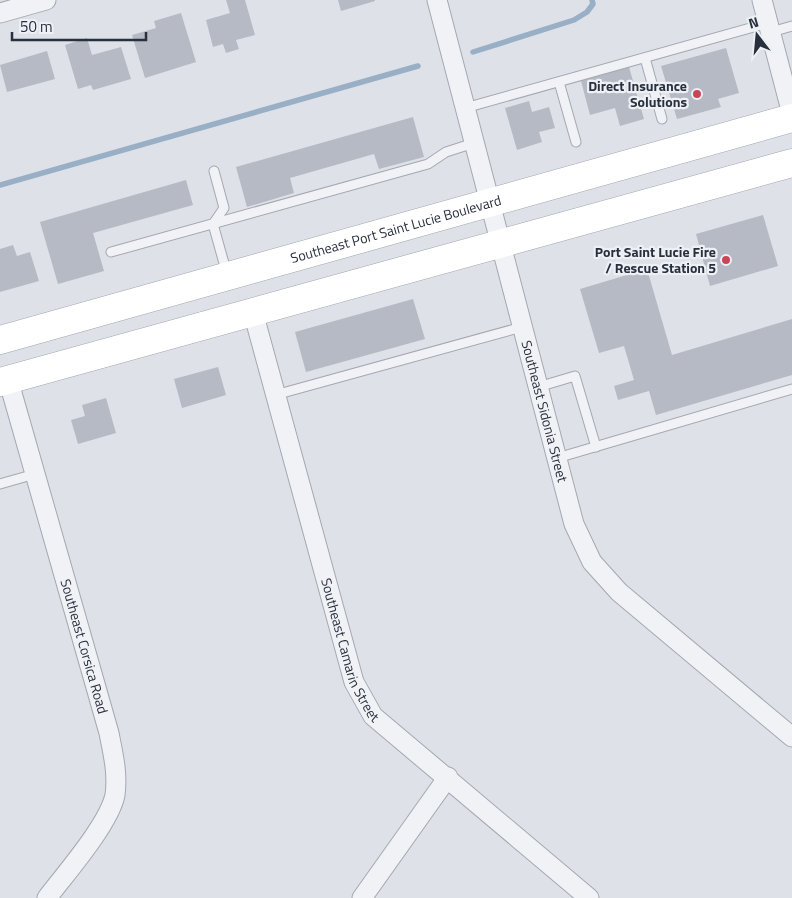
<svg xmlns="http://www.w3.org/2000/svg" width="792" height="898" viewBox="0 0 792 898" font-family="'Titillium Web',sans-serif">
<rect width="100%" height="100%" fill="#dee1e7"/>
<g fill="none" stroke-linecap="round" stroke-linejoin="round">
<g stroke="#99afc6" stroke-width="5.5">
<path d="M 473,52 L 574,20 L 587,12 L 593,4 L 592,0"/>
<path d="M 0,185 L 418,66"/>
</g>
</g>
<g fill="#b5bac4">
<path d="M 226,0 L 245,0 L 255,35 L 236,40 L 239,49 L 226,53 L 223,44 L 213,47 L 206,20 L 230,13 Z"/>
<path d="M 338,0 L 375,0 L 375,1 L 341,11 Z"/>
<path d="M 181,13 L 196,62 L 145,78 L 132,35 L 156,28 L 154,21 Z"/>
<path d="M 87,38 L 92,55 L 121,47 L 131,79 L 93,90 L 91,85 L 78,89 L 65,45 Z"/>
<path d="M 726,48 L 739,93 L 718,99 L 721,107 L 677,119 L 661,66 Z"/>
<path d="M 47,51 L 55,79 L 7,92 L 0,65 Z"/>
<path d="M 629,67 L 644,119 L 620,126 L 615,108 L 590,115 L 581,81 Z"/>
<path d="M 529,101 L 532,112 L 549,107 L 555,128 L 539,132 L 542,142 L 517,150 L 505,108 Z"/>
<path d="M 413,117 L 424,157 L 379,169 L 374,154 L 290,178 L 294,193 L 247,207 L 236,167 Z"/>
<path d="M 186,180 L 193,205 L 93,233 L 104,271 L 58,284 L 40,222 Z"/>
<path d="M 763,215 L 778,266 L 710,286 L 696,234 Z"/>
<path d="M 13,245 L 17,256 L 30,252 L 39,281 L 0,292 L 0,249 Z"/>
<path d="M 647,269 L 672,355 L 792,319 L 792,375 L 656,415 L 649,391 L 618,400 L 614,386 L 634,380 L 624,346 L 599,353 L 580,289 Z"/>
<path d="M 413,299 L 425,339 L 306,372 L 295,332 Z"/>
<path d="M 218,367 L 226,395 L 182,408 L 174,379 Z"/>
<path d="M 106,398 L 116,433 L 78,444 L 71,420 L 85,416 L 82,405 Z"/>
</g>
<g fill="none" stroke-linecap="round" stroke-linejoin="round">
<g stroke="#a4a8b1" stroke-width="11">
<g id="service">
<path d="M 771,32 L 792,26"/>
<path d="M 645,58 L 662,119"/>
<path d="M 559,82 L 576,142"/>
<path d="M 465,108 L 768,23"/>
<path d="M 214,171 L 224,208 L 213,224 L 227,274"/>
<path d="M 111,252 L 428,164 L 446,152 L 474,143"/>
<path d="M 538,387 L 575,376 L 596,447"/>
<path d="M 275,395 L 522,327"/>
<path d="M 557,458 L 792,389"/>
<path d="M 0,484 L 35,474"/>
</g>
</g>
<g stroke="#a4a8b1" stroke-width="21">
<g id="minor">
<path id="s1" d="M 437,0 L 574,524 L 592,562 L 619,592 L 792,737"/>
<path d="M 762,0 L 792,114"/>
<path d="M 0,13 L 46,0"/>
<path id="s2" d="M 253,312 L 354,682 L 373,716 L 589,898"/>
<path id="s3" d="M 8,379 L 109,733 C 113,754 118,773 115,795 C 109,824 66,873 47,898"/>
<path d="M 362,898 L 448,777"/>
</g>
</g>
<g stroke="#9ea6b2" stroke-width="29">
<g id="primary">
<path id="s4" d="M 0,340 L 792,118"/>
<path d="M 0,382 L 792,163"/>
</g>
</g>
<use href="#service" stroke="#f0f2f6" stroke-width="9"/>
<use href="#minor" stroke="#f0f2f6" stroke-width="19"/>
<use href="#primary" stroke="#fff" stroke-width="28"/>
</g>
<g fill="#ca4558" stroke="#edf0f5" stroke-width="2">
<circle cx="697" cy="94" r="5"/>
<circle cx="726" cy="260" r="5"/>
</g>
<g text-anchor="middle" stroke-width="4.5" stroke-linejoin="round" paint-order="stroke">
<g font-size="14" font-weight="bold" fill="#282f3d" stroke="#edf0f5" text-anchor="end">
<text x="687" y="91">Direct Insurance<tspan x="687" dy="16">Solutions</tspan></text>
<text x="716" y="257">Port Saint Lucie Fire<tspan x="716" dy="16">/ Rescue Station 5</tspan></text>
</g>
<g font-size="14" fill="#282f3d" stroke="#edf0f5">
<text dy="5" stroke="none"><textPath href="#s4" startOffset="411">Southeast Port Saint Lucie Boulevard</textPath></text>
<text dy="5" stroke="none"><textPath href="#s1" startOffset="425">Southeast Sidonia Street</textPath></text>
<text dy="5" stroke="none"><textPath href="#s3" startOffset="278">Southeast Corsica Road</textPath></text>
<text dy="5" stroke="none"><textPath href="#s2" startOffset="352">Southeast Camarin Street</textPath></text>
</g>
</g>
<g transform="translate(757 35) rotate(344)" stroke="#edf0f5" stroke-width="4" paint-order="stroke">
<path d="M0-4L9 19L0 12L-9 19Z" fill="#282f3d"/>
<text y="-8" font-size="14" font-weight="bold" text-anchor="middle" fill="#282f3d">N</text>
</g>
<path d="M12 32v8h134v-8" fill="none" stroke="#282f3d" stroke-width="2.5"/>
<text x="20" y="32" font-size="15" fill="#282f3d" stroke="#edf0f5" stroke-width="4" paint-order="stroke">50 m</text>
</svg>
